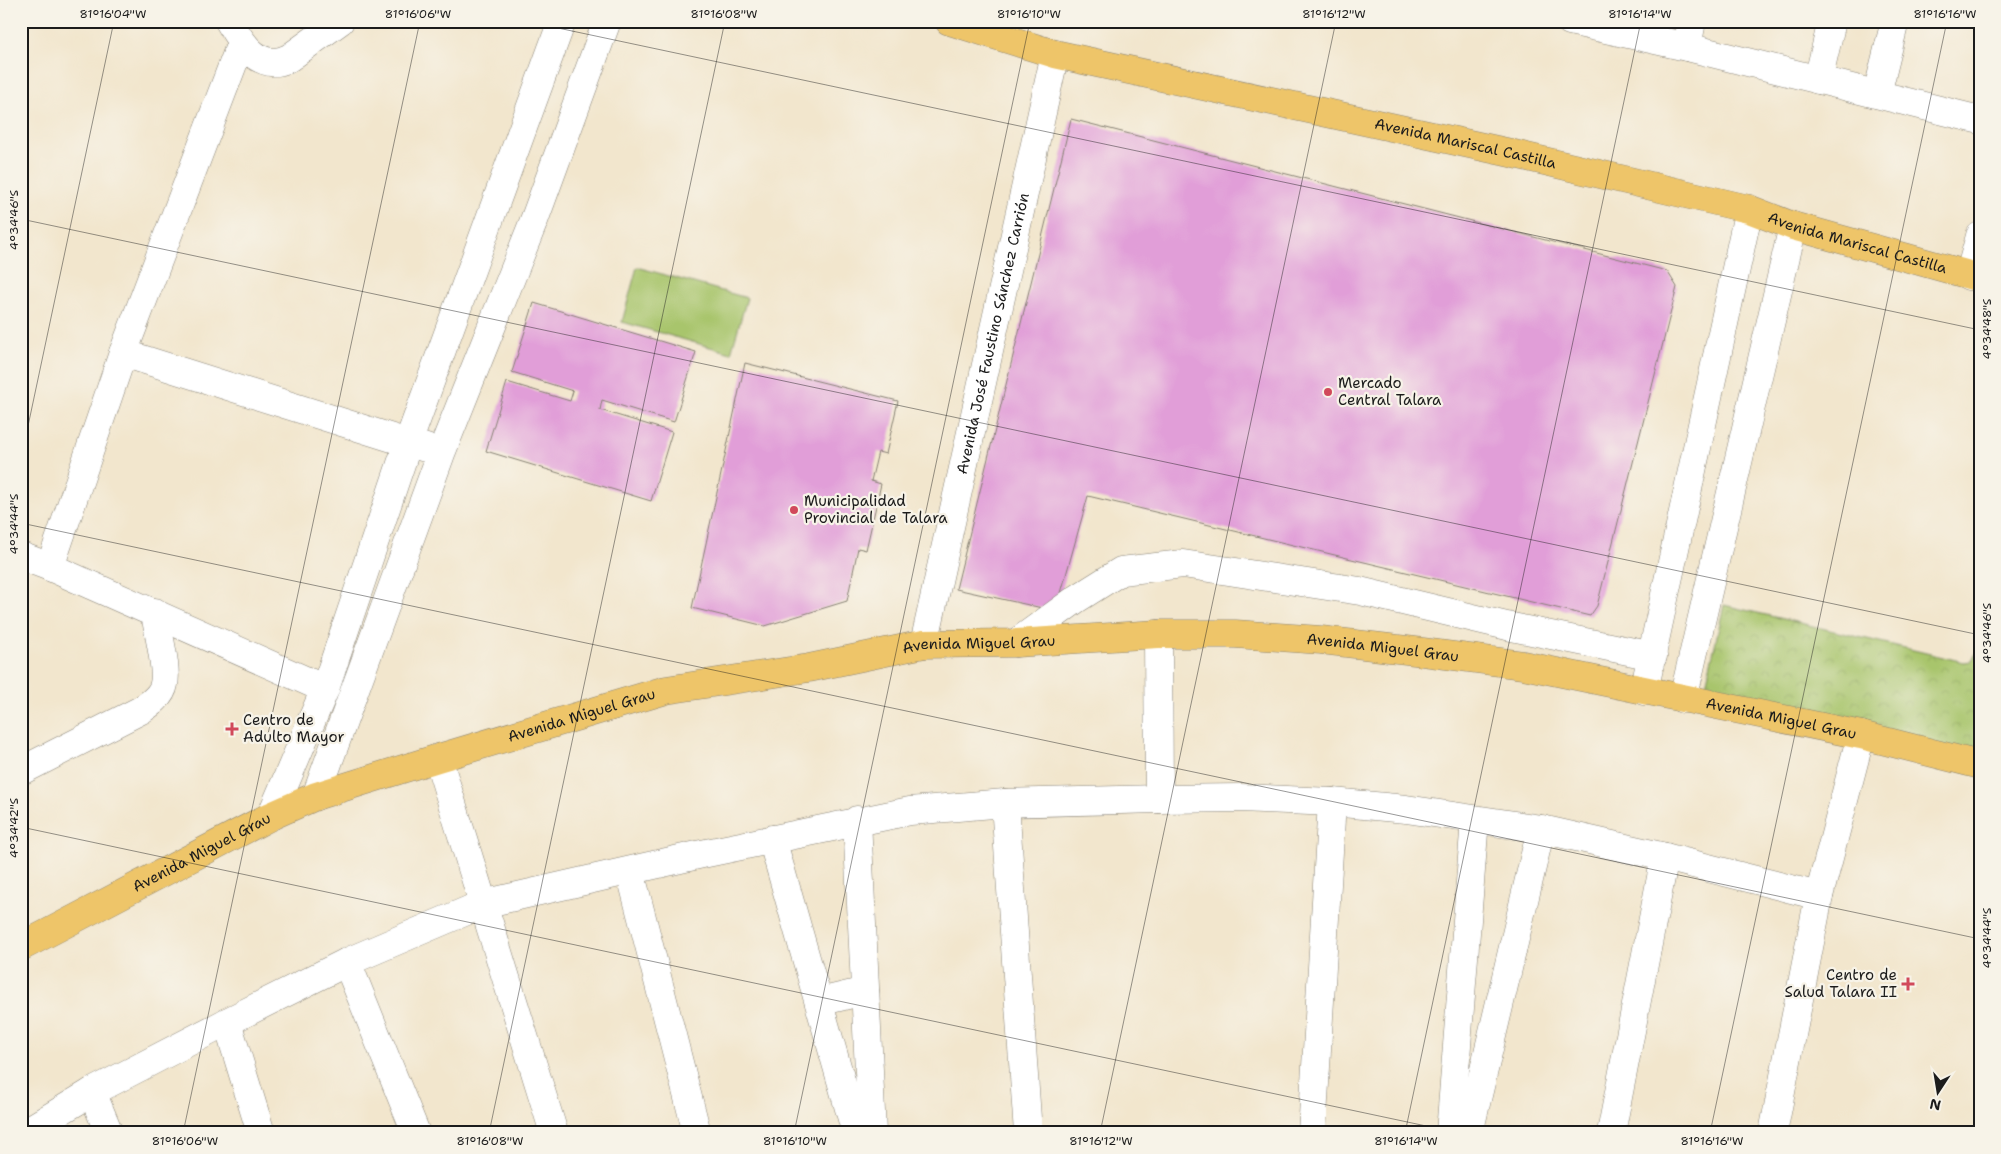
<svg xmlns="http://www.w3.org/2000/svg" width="2001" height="1154" viewBox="0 0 2001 1154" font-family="'Shantell Sans',sans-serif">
<defs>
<pattern id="park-crowns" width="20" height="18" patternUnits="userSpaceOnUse" patternTransform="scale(1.25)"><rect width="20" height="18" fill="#a8c56c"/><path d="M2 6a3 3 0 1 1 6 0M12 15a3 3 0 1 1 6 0" fill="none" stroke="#90a95d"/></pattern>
</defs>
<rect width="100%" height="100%" fill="#f7f3e8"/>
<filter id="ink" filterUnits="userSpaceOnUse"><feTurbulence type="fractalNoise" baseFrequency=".02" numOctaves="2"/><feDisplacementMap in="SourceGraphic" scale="10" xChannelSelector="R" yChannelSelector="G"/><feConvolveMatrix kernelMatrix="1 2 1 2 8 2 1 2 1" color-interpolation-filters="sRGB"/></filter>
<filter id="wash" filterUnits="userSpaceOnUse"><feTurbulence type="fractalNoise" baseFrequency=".0096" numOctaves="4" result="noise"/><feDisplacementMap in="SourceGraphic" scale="20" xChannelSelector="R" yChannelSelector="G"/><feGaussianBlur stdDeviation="1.12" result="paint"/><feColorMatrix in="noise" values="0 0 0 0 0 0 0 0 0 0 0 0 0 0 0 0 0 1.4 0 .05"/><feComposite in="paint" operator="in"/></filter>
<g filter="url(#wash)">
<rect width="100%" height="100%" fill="#f2e6cd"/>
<path fill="url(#park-crowns)" stroke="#627044" d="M 1724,605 L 1964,662 L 1971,661 L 1980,648 L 1980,775 L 1702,702 Z"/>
<path fill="#a8c56c" stroke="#627044" d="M 637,267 L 747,298 L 731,353 L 622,322 Z"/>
<g id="blocks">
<g fill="#e19ed8">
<path d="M 1071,119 L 1667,271 L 1677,287 L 1597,606 L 1590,616 L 1088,496 L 1056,611 L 956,589 Z"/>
<path d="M 534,303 L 696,352 L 674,422 L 602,400 L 600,410 L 672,432 L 651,501 L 486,451 L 507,382 L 570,401 L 573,391 L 512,372 Z"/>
<path d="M 745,363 L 898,401 L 886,454 L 878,452 L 871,481 L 881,484 L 866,550 L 858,548 L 847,601 L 765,626 L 692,608 Z"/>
</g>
</g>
</g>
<g filter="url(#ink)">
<use href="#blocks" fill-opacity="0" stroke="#878174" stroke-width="1"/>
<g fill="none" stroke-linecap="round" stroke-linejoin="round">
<g stroke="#878174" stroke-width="29">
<g id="minor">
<path d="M 229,21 C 241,43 260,73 289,58 L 340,21"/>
<path d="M 1570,21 L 1687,47 L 1980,120"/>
<path d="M 1687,47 L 1692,21"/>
<path d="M 1818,80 L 1832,21"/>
<path d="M 1877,94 L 1895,21"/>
<path d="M 1969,276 L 1980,236"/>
<path d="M 123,353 L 408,443 L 426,448"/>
<path d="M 21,556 L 50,567 L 325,689"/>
<path d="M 50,567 L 123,353 L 241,43"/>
<path d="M 1158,634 L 1159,799"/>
<path d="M 1016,643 L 1075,600 L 1121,571 L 1183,564 L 1360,591 L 1507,626 L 1653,656"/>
<path id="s1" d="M 924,644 L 1055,54"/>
<path d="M 1644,691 L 1749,209"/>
<path d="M 1683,699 L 1793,226"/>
<path d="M 438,758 L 554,1133"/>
<path d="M 21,771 L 141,710 C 150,704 162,696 164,684 C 168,668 157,630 155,612"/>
<path d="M 316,796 L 442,451 L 535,218 L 607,21"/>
<path d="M 1005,803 L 1028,1133"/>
<path d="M 271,816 L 325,689 L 408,443 L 562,21"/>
<path d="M 857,820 L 872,1133"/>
<path d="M 772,839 L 856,1133"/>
<path d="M 630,871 L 697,1133"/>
<path d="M 347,962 L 416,1133"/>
<path d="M 819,1002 L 865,991"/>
<path d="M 227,1022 L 261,1133"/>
<path d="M 92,1092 L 109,1133"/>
<path d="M 24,1133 L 92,1092 L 227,1022 L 347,962 L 483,904 L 702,854 L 910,811 L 1005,803 L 1159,799 L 1241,798 L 1332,802 L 1406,809 L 1541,829 L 1665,857 L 1819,896"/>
<path d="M 1312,1133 L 1332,802"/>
<path d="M 1450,1133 L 1475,820"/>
<path d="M 1469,1133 L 1541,829"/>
<path d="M 1611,1133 L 1665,857"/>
<path d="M 1773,1133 L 1819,896 L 1861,735"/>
</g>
</g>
<g stroke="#878174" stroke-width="29">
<g id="major">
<path id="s2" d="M 949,21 L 1055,54 L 1506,152 L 1749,209 L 1793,226 L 1980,278"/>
<path id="s3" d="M 21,947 L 271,816 L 316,796 L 438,758 L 666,690 L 809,668 L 924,644 L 1016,643 L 1158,634 L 1235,634 L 1321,640 L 1415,651 L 1523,665 L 1861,735 L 1980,765"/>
</g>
</g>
<use href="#minor" stroke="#fff" stroke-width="28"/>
<use href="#major" stroke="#eec569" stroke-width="28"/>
</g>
</g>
<path fill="none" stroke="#1c1c1c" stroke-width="1" stroke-opacity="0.45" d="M 525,21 L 1980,330M 1957,21 L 1980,26M 21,219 L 1980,635M 21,459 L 114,21M 21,523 L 1980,939M 21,827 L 1459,1133M 21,1131 L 27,1133M 183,1133 L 420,21M 489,1133 L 725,21M 794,1133 L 1030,21M 1100,1133 L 1336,21M 1405,1133 L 1641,21M 1710,1133 L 1947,21"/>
<g fill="#d1495b" stroke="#f7f3e8" stroke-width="2">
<circle cx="1328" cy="392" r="5"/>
<circle cx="794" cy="510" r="5"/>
<path d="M229.5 721.5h5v5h5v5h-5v5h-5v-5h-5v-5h5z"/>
<path d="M1905.5 976.5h5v5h5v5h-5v5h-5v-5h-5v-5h5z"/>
</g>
<g text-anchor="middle" stroke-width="4.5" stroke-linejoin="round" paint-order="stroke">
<g font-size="15" fill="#1c1c1c" stroke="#f7f3e8">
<text dy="5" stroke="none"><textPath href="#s2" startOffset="531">Avenida Mariscal Castilla</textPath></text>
<text dy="5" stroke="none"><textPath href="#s2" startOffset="936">Avenida Mariscal Castilla</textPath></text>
<text dy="5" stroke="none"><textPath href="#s1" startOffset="318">Avenida José Faustino Sánchez Carrión</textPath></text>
<text dy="5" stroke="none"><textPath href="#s3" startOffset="1014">Avenida Miguel Grau</textPath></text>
<text dy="5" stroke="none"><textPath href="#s3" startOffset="1419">Avenida Miguel Grau</textPath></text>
<text dy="5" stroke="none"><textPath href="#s3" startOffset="609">Avenida Miguel Grau</textPath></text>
<text dy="5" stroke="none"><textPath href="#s3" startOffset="1824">Avenida Miguel Grau</textPath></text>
<text dy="5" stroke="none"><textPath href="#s3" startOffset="204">Avenida Miguel Grau</textPath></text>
</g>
<g font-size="15" fill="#1c1c1c" stroke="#f7f3e8" text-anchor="start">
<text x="1338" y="388">Mercado<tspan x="1338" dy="17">Central Talara</tspan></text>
<text x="804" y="506">Municipalidad<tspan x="804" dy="17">Provincial de Talara</tspan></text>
<text x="243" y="725">Centro de<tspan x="243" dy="17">Adulto Mayor</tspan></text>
<text x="1897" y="980" text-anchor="end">Centro de<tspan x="1897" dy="17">Salud Talara II</tspan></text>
</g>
</g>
<rect width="2001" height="1154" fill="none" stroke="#f7f3e8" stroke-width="55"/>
<g transform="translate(1938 1092) rotate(192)" stroke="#f7f3e8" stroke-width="4" paint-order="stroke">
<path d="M0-4L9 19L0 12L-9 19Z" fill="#1c1c1c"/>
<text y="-8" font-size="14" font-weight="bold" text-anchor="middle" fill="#1c1c1c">N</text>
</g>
<rect x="28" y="28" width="1946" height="1098" fill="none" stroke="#1c1c1c" stroke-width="2"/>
<g font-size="12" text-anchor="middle" fill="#1c1c1c">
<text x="113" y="18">81°16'04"W</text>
<text x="418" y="18">81°16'06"W</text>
<text x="724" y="18">81°16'08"W</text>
<text x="1029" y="18">81°16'10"W</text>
<text x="1334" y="18">81°16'12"W</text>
<text x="1640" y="18">81°16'14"W</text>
<text x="1945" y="18">81°16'16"W</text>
<text transform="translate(14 220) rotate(-90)" y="4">4°34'46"S</text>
<text transform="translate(1987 329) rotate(-90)" y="4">4°34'48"S</text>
<text transform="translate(14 524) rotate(-90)" y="4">4°34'44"S</text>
<text transform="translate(1987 633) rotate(-90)" y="4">4°34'46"S</text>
<text transform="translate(14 828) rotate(-90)" y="4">4°34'42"S</text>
<text transform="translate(1987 938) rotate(-90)" y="4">4°34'44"S</text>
<text x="185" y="1145">81°16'06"W</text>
<text x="490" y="1145">81°16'08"W</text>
<text x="795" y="1145">81°16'10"W</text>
<text x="1101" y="1145">81°16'12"W</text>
<text x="1406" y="1145">81°16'14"W</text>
<text x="1712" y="1145">81°16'16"W</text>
</g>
</svg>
